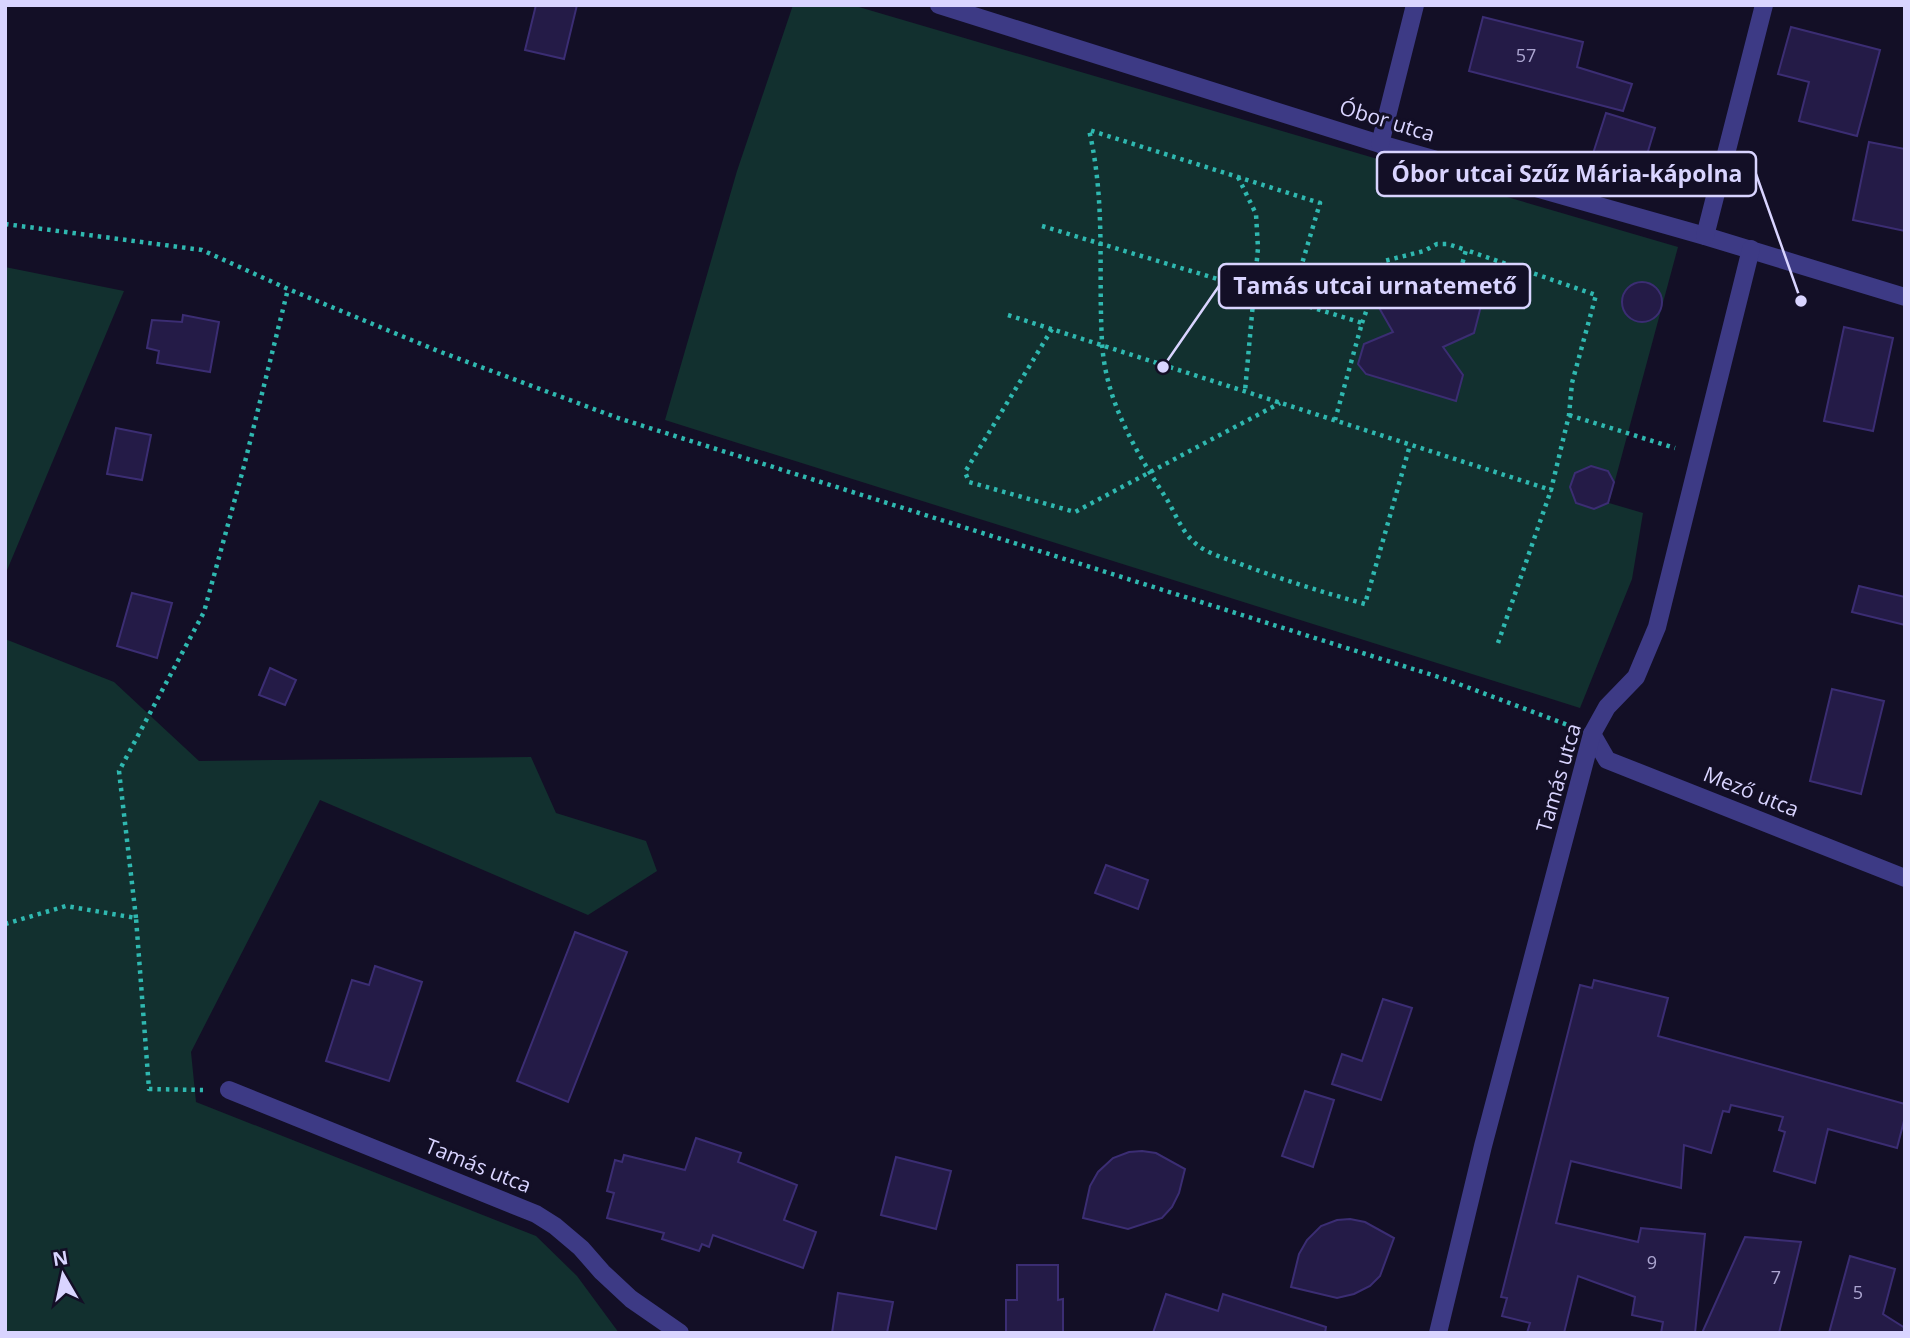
<svg xmlns="http://www.w3.org/2000/svg" width="1910" height="1338" viewBox="0 0 1910 1338" font-family="'Open Sans',sans-serif">
<rect width="100%" height="100%" fill="#130f26"/>
<g fill="#12302f">
<path d="M 793,5 L 852,5 L 1678,247 L 1609,503 L 1643,513 L 1632,579 L 1580,708 L 665,420 L 737,171 Z"/>
<path d="M 5,267 L 124,291 L 5,575 Z"/>
<path d="M 5,639 L 114,682 L 199,761 L 531,757 L 556,813 L 646,841 L 657,871 L 588,915 L 320,800 L 191,1052 L 196,1102 L 536,1236 L 577,1276 L 619,1333 L 5,1333 Z"/>
</g>
<g fill="#241b47" stroke="#3b2d73" stroke-width="2">
<path d="M 536,5 L 577,5 L 564,59 L 525,50 Z"/>
<path d="M 1483,17 L 1583,42 L 1577,67 L 1632,84 L 1623,111 L 1469,71 Z"/>
<path d="M 1791,27 L 1880,50 L 1857,136 L 1799,121 L 1809,82 L 1778,74 Z"/>
<path d="M 1606,113 L 1655,128 L 1639,181 L 1589,166 Z"/>
<path d="M 1869,142 L 1905,149 L 1905,231 L 1853,220 Z"/>
<path d="M 1388,278 L 1481,306 L 1474,333 L 1443,347 L 1463,375 L 1456,401 L 1366,374 L 1358,364 L 1364,344 L 1393,332 L 1378,306 Z"/>
<circle cx="1642" cy="302" r="20"/>
<path d="M 183,315 L 219,322 L 210,372 L 157,363 L 159,351 L 147,348 L 152,320 L 182,322 Z"/>
<path d="M 1844,327 L 1893,338 L 1873,431 L 1824,421 Z"/>
<path d="M 116,428 L 151,435 L 142,480 L 107,474 Z"/>
<path d="M 1591,466 L 1608,471 L 1614,482 L 1608,503 L 1594,509 L 1576,503 L 1570,487 L 1575,473 Z"/>
<path d="M 1859,586 L 1905,597 L 1905,625 L 1852,612 Z"/>
<path d="M 132,593 L 172,603 L 157,658 L 117,646 Z"/>
<path d="M 270,668 L 296,680 L 285,705 L 259,695 Z"/>
<path d="M 1832,689 L 1884,701 L 1861,794 L 1810,781 Z"/>
<path d="M 1106,865 L 1148,880 L 1138,909 L 1095,893 Z"/>
<path d="M 575,932 L 627,952 L 568,1102 L 517,1081 Z"/>
<path d="M 375,966 L 422,982 L 389,1081 L 326,1061 L 352,980 L 369,985 Z"/>
<path d="M 1594,980 L 1668,998 L 1658,1036 L 1905,1104 L 1905,1117 L 1897,1148 L 1828,1129 L 1815,1183 L 1774,1171 L 1785,1132 L 1779,1130 L 1783,1117 L 1731,1105 L 1729,1112 L 1723,1111 L 1711,1153 L 1684,1145 L 1681,1188 L 1571,1161 L 1556,1223 L 1638,1242 L 1641,1228 L 1705,1234 L 1695,1333 L 1661,1333 L 1663,1322 L 1632,1315 L 1635,1297 L 1578,1276 L 1564,1333 L 1527,1333 L 1530,1323 L 1502,1316 L 1507,1298 L 1501,1297 L 1580,985 L 1592,988 Z"/>
<path d="M 1383,999 L 1412,1008 L 1381,1100 L 1332,1084 L 1342,1054 L 1362,1061 Z"/>
<path d="M 1305,1091 L 1334,1100 L 1313,1167 L 1282,1156 Z"/>
<path d="M 696,1138 L 741,1153 L 738,1162 L 797,1185 L 784,1220 L 816,1232 L 803,1268 L 713,1235 L 709,1247 L 702,1244 L 699,1251 L 662,1239 L 664,1233 L 607,1218 L 614,1193 L 607,1191 L 615,1160 L 622,1162 L 624,1155 L 685,1170 Z"/>
<path d="M 1142,1151 L 1156,1153 L 1185,1169 L 1179,1193 L 1172,1207 L 1162,1218 L 1128,1229 L 1083,1218 L 1090,1186 L 1098,1172 L 1113,1158 L 1129,1152 Z"/>
<path d="M 896,1157 L 951,1171 L 936,1229 L 881,1215 Z"/>
<path d="M 1350,1219 L 1365,1222 L 1394,1238 L 1380,1276 L 1370,1286 L 1354,1294 L 1337,1298 L 1291,1287 L 1299,1254 L 1307,1240 L 1321,1226 L 1337,1220 Z"/>
<path d="M 1745,1237 L 1801,1242 L 1779,1333 L 1702,1333 Z"/>
<path d="M 1850,1256 L 1895,1269 L 1883,1314 L 1905,1328 L 1905,1333 L 1829,1333 Z"/>
<path d="M 1017,1265 L 1058,1265 L 1058,1300 L 1063,1299 L 1063,1333 L 1006,1333 L 1006,1300 L 1017,1300 Z"/>
<path d="M 838,1293 L 893,1302 L 887,1333 L 832,1333 Z"/>
<path d="M 1166,1294 L 1218,1311 L 1223,1294 L 1326,1327 L 1325,1333 L 1153,1333 Z"/>
</g>
<g fill="none" stroke-linecap="round" stroke-linejoin="round">
<g stroke="#2fb8b0" stroke-width="4.5" stroke-dasharray="3.5 5" stroke-linecap="butt">
<path d="M 1238,177 L 1256,214 L 1258,248 L 1245,391"/>
<path d="M 5,224 L 202,250 L 288,289 L 438,351 L 618,418 L 1448,680 L 1568,725"/>
<path d="M 1042,226 L 1287,300 L 1291,305 L 1307,306 L 1362,323 L 1335,420"/>
<path d="M 1293,294 L 1320,203 L 1089,130 C 1106,203 1098,268 1102,342 C 1105,400 1135,450 1166,498 C 1175,512 1181,531 1195,543 C 1206,553 1224,558 1238,563 C 1280,579 1322,592 1365,604 L 1410,445"/>
<path d="M 1287,300 L 1293,294 L 1303,296 L 1307,306"/>
<path d="M 1008,315 L 1551,490 L 1569,415 L 1572,383 L 1596,295 L 1466,250"/>
<path d="M 1362,323 L 1384,261 L 1424,251 L 1437,244 L 1448,244 L 1466,250 L 1457,283"/>
<path d="M 1052,329 L 965,472 L 969,482 L 1075,512 L 1280,403"/>
<path d="M 1569,415 L 1675,448"/>
<path d="M 1498,643 L 1551,490"/>
<path d="M 136,918 L 119,771 L 204,612 L 244,466 L 288,289"/>
<path d="M 5,924 L 66,906 L 136,918 L 149,1089 L 203,1090"/>
</g>
<g stroke="#3d3a85" stroke-width="18">
<path d="M 939,5 L 1380,144 L 1705,236 L 1905,297"/>
<path d="M 1380,144 L 1415,5"/>
<path d="M 1705,236 L 1764,5"/>
<path d="M 1592,734 L 1607,760 L 1905,878"/>
<path d="M 229,1090 L 536,1214 L 555,1226 L 581,1248 L 602,1272 L 631,1299 L 680,1333"/>
<path d="M 1438,1333 L 1483,1146 L 1592,734 L 1607,707 L 1636,677 L 1657,627 L 1751,249"/>
</g>
</g>
<g text-anchor="middle" stroke-width="6" stroke-linejoin="round" paint-order="stroke">
<g font-size="18" fill="#aca6d1">
<text x="1526" y="62">57</text>
<text x="1652" y="1269">9</text>
<text x="1776" y="1284">7</text>
<text x="1858" y="1299">5</text>
</g>
<g font-size="21" fill="#d9d4ff" stroke="#130f26">
<text transform="translate(1387 121) rotate(17)" y="7">Óbor utca</text>
<text transform="translate(1559 778) rotate(-74)" y="7">Tamás utca</text>
<text transform="translate(1751 792) rotate(22)" y="7">Mező utca</text>
<text transform="translate(478 1166) rotate(22)" y="7">Tamás utca</text>
</g>
</g>
<path fill="none" stroke="#d9d4ff" stroke-width="2.5" d="M1801 301L1756 174M1163 367L1219 286"/>
<g fill="#d9d4ff" stroke="#130f26" stroke-width="2.5">
<circle cx="1801" cy="301" r="7"/>
<circle cx="1163" cy="367" r="7"/>
</g>
<g fill="#130f26" stroke="#d9d4ff" stroke-width="2.5">
<rect x="1377" y="152" width="379" height="44" rx="7"/>
<rect x="1219" y="264" width="311" height="44" rx="7"/>
</g>
<g font-size="23" text-anchor="middle" font-weight="bold" fill="#d9d4ff">
<text x="1567" y="182">Óbor utcai Szűz Mária-kápolna</text>
<text x="1375" y="294">Tamás utcai urnatemető</text>
</g>
<rect width="1910" height="1338" fill="none" stroke="#d9d4ff" stroke-width="14"/>
<g transform="translate(63 1275) rotate(351)" stroke="#130f26" stroke-width="5" paint-order="stroke">
<path d="M0-5L12 26L0 18L-12 26Z" fill="#d9d4ff"/>
<text y="-10" font-size="19" font-weight="bold" text-anchor="middle" fill="#d9d4ff">N</text>
</g>
</svg>
